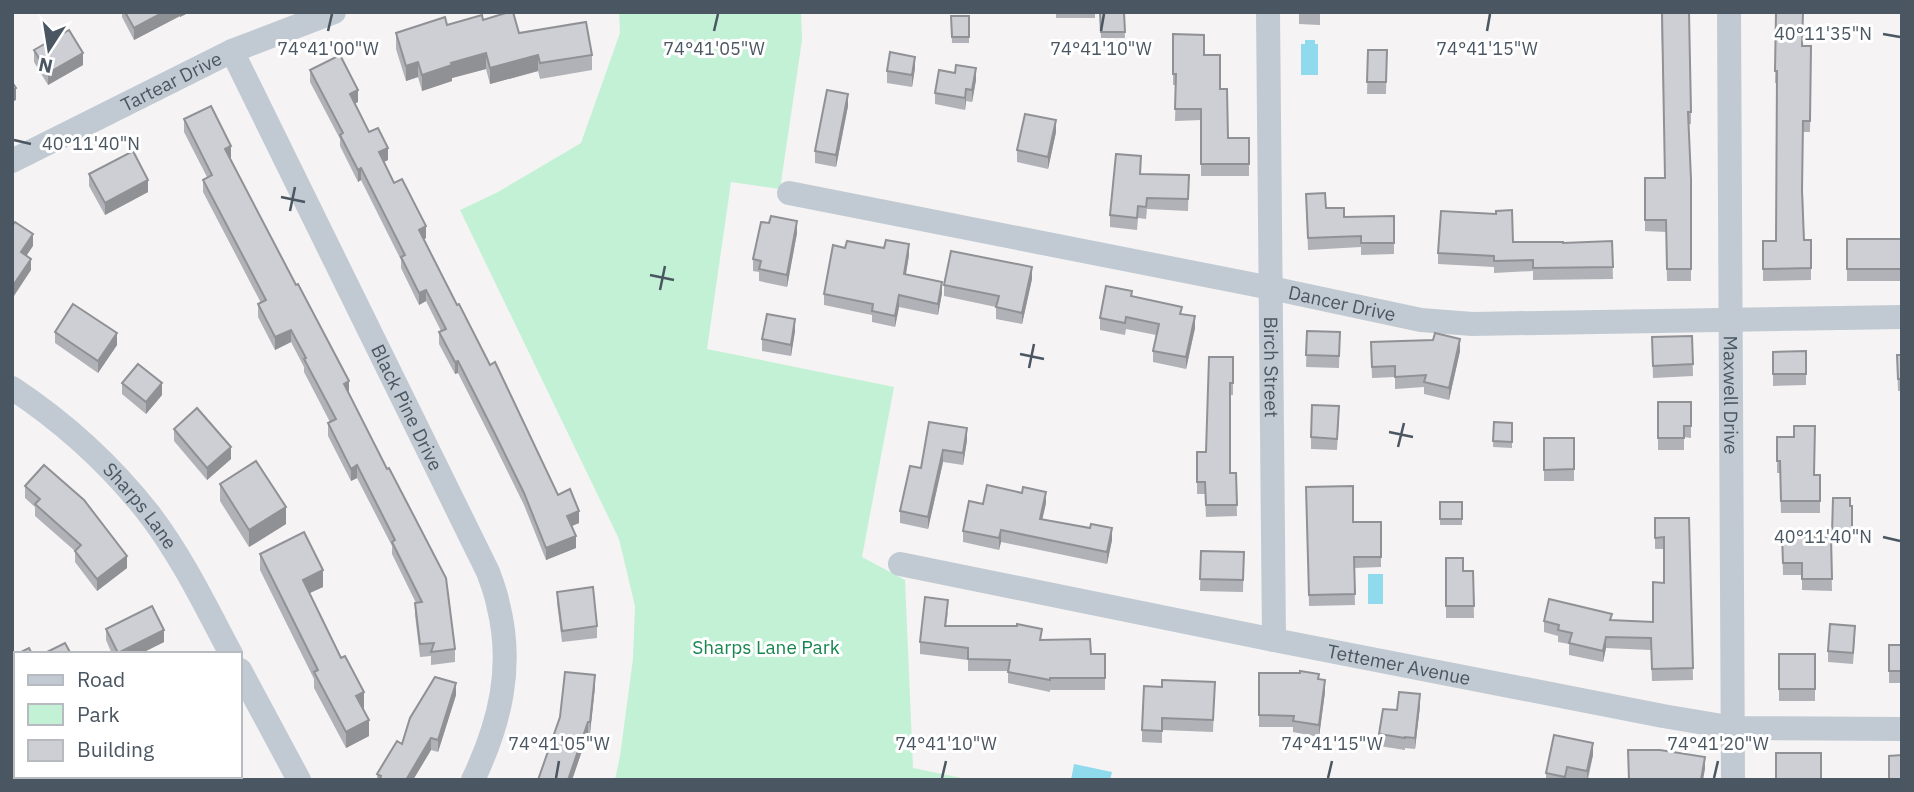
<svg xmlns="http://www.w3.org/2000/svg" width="1914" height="792" viewBox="0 0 1914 792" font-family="'IBM Plex Sans',sans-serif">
<rect width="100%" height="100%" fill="#f5f3f3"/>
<path fill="#c3f1d5" d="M 619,12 L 801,12 L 802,40 L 780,189 L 731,182 L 707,349 L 894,387 L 862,557 L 905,580 L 913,768 L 971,780 L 615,780 L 620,756 L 633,659 L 635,606 L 619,539 L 460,210 L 498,192 L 581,143 L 620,33 Z"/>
<g fill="#90daee">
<path d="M 1305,40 L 1315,40 L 1315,44 L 1318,44 L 1318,75 L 1301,75 L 1301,44 L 1305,44 Z"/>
<rect x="1368" y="574" width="15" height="30"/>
<path d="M 1074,764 L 1112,772 L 1110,780 L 1071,780 Z"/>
</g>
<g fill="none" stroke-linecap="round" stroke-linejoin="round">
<g stroke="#c1cad2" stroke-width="24">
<path id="s1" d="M 1268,12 L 1274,640"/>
<path id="s2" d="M 1729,12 L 1733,780"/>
<path id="s3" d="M 232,51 L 488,572 C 492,583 496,593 498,604 C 514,667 500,723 473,780"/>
<path id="s4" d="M 12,161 L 232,51 L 334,12"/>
<path id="s5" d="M 789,193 L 1271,288 L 1421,320 L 1472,324 L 1902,317"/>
<path id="s6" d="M 12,388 C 65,423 111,465 150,515 C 182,557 206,607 231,654"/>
<path id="s7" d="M 900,564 L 1274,640 L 1663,716 L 1734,728 L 1902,729"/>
<path d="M 240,670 L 299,780"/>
<path d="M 12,770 L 16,769"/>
</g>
</g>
<g fill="#b0b2b7">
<path d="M 122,12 L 190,12 L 180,17 L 180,16 L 134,40 L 122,17 Z"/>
<rect x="1056" y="12" width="39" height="6"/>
<path d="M 1100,12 L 1124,12 L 1125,38 L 1101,38 Z"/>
<path d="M 1299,12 L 1320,12 L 1320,25 L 1299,24 Z"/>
<path d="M 1661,12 L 1691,112 L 1691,124 L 1688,124 L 1691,179 L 1691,281 L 1667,281 L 1666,232 L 1645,231 L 1645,178 L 1665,178 Z"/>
<path d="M 1776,12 L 1803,46 L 1811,46 L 1810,132 L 1803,132 L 1803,192 L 1804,240 L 1811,240 L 1811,280 L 1763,281 L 1763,241 L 1776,241 L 1777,83 L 1775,83 Z"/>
<path d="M 951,16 L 969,16 L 969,43 L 952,43 Z"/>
<path d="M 483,20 L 519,33 L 592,55 L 592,70 L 540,79 L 538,71 L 490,84 L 486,69 L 452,78 L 452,81 L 422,91 L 418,77 L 406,81 L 396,49 L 396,33 Z"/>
<path d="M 1173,34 L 1204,55 L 1220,89 L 1228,138 L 1249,138 L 1249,176 L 1201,176 L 1201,120 L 1175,121 L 1176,85 L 1173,85 Z"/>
<path d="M 34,50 L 83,65 L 48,85 L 34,62 Z"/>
<path d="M 1368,50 L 1387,50 L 1386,94 L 1367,94 Z"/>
<path d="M 915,68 L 912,87 L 887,83 L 887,71 Z"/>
<path d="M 310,70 L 358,102 L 354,104 L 369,132 L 388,160 L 384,162 L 394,183 L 426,238 L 424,239 L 457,305 L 558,495 L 579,523 L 572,526 L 576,548 L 546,560 L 524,505 L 494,444 L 458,373 L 455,374 L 439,344 L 439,332 L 441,331 L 426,301 L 419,305 L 401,268 L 401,260 L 361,180 L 358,182 L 340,146 L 340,139 L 310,82 Z"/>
<path d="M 976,80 L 972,102 L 966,101 L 965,110 L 935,104 L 935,93 Z"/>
<path d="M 848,106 L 836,167 L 815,163 L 815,151 Z"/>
<path d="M 184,119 L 231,159 L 349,393 L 455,649 L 455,662 L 431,665 L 431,656 L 420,657 L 415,615 L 415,603 L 416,603 L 392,554 L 392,546 L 357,478 L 351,481 L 328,436 L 328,423 L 330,422 L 304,372 L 304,367 L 291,342 L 275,350 L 258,317 L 258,304 L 261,303 L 203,192 L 203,180 L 207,177 L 184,132 Z"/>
<path d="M 1056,132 L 1048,169 L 1017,162 L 1017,150 Z"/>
<path d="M 1141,168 L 1141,174 L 1189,175 L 1188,211 L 1147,209 L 1146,219 L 1138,218 L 1137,230 L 1110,227 L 1110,215 Z"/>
<path d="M 89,174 L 148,192 L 105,215 L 89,186 Z"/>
<path d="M 1306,194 L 1326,208 L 1344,217 L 1394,216 L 1394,254 L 1361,255 L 1361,247 L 1308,250 Z"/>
<path d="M 797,233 L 787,287 L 759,281 L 759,272 L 753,271 L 753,259 Z"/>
<rect x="1847" y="239" width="55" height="42"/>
<path d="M 1612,241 L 1613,279 L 1533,280 L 1533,271 L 1494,273 L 1494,267 L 1438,264 L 1438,253 L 1513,242 L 1563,243 Z"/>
<path d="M 845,248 L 909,255 L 906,274 L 942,293 L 938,315 L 899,307 L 895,327 L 872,322 L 872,315 L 824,305 L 824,294 Z"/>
<path d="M 1032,279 L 1022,324 L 996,319 L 996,307 L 944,296 L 944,285 Z"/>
<path d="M 1132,296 L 1182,314 L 1195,328 L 1186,369 L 1153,362 L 1153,351 L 1156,335 L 1126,329 L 1125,335 L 1100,330 L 1100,318 Z"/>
<path d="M 795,331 L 791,356 L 762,351 L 762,339 Z"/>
<path d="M 1307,331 L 1340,332 L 1339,368 L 1306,367 Z"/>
<path d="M 55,332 L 117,345 L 98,373 L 55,343 Z"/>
<path d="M 1692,336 L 1693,376 L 1653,378 L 1652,337 Z"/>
<path d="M 1460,351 L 1449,400 L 1424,394 L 1424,387 L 1395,389 L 1395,377 L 1372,378 L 1371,353 Z"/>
<path d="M 1806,351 L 1806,385 L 1773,386 L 1773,352 Z"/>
<path d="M 1897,355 L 1902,355 L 1902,391 L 1898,391 Z"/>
<path d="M 1233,357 L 1233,395 L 1230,395 L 1230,473 L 1236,473 L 1237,516 L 1206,517 L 1205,494 L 1197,494 L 1197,452 L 1206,452 Z"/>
<path d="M 122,383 L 162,395 L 146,414 L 122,394 Z"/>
<path d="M 1658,402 L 1691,402 L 1691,438 L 1684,437 L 1684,450 L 1658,450 Z"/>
<path d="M 1339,418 L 1337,450 L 1311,449 L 1311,437 Z"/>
<path d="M 929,422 L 967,440 L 963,465 L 943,462 L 928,529 L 900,523 L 900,511 L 921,468 Z"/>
<path d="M 1494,422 L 1512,423 L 1512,448 L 1493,447 Z"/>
<path d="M 174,429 L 231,459 L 207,480 L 174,441 Z"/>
<path d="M 1777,437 L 1814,475 L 1820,475 L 1820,513 L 1781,513 L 1780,473 L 1777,473 Z"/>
<rect x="1544" y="438" width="30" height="43"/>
<path d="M 220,484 L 286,524 L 249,547 L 220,501 Z"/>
<path d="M 25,486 L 127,568 L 97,591 L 75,562 L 75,551 L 35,516 L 35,507 L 25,498 Z"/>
<path d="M 1306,487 L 1353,522 L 1381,522 L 1381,567 L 1354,568 L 1355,605 L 1309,606 Z"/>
<path d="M 1833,498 L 1852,506 L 1852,540 L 1832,540 Z"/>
<rect x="1440" y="502" width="22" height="23"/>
<path d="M 1046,503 L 1042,519 L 1112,540 L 1107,564 L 1001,542 L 999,550 L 963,542 L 963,531 L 983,504 Z"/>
<path d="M 1655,518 L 1689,518 L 1693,680 L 1652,681 L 1651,650 L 1606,648 L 1603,662 L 1569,655 L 1569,644 L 1558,642 L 1558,636 L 1544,632 L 1544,621 L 1612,620 L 1653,622 L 1664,583 L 1664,549 L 1655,549 Z"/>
<path d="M 1782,536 L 1831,537 L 1832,591 L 1802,590 L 1802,575 L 1783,575 Z"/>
<path d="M 1201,551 L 1244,552 L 1243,592 L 1200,591 Z"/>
<path d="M 260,554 L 323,587 L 310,593 L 364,709 L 369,736 L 346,748 L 314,688 L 314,679 L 260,570 Z"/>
<path d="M 1446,558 L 1463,571 L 1473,571 L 1474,618 L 1446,618 Z"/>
<path d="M 557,592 L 597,626 L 597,638 L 562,642 L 557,603 Z"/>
<path d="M 948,612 L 946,626 L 1042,640 L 1091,654 L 1105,654 L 1105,690 L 1050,690 L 1050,692 L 1008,683 L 1008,671 L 968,671 L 968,660 L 920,654 L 920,642 Z"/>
<path d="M 106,629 L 164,642 L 140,654 L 112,654 L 106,640 Z"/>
<path d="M 1855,638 L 1853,664 L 1828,662 L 1828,651 Z"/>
<rect x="1889" y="645" width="13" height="38"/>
<path d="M 16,654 L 16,687 L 12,680 L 12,656 Z"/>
<rect x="1779" y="654" width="36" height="47"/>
<path d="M 1259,673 L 1319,679 L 1325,692 L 1319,737 L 1293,732 L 1293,727 L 1259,727 Z"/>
<path d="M 1215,682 L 1213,732 L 1162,730 L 1162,743 L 1142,742 L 1142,730 L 1162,687 Z"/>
<path d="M 595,687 L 590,733 L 588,733 L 572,780 L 538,780 Z"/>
<path d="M 456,695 L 438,752 L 431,750 L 413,780 L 377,780 L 377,774 L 402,744 Z"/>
<path d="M 1420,706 L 1415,749 L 1405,748 L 1405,750 L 1379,746 L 1379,734 L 1397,710 Z"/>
<path d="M 1593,755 L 1588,780 L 1567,779 L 1566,780 L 1546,780 L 1546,773 Z"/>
<path d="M 159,776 L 183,776 L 176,780 L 160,780 Z"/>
</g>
<g fill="#909195">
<path d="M 164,12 L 180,12 L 180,16 L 134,40 L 134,28 Z"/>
<path d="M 180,12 L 190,12 L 180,17 Z"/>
<path d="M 83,53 L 83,65 L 48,85 L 48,73 Z"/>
<path d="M 486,53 L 486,69 L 452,78 L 452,81 L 422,91 L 422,75 L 451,63 Z"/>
<path d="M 538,55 L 538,71 L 490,84 L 490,68 Z"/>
<path d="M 915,57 L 915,68 L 912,87 L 912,75 Z"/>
<path d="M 418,62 L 418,77 L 406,81 L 406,66 Z"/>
<path d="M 976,68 L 976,80 L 972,102 L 972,90 Z"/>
<path d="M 16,88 L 16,100 L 12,102 L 12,91 Z"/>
<path d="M 966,89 L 966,101 L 965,110 L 965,98 Z"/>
<path d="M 358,90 L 358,102 L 350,106 L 350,94 Z"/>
<path d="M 848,94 L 848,106 L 836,167 L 836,155 Z"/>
<path d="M 1056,120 L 1056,132 L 1048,169 L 1048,157 Z"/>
<path d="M 231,146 L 231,159 L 225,149 Z"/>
<path d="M 388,148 L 388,160 L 379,164 L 379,152 Z"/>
<path d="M 361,168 L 361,180 L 358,182 L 358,170 Z"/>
<path d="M 148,180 L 148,192 L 105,215 L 105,203 Z"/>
<path d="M 797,221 L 797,233 L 787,287 L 787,275 Z"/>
<path d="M 426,226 L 426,238 L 419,242 L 419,230 Z"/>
<path d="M 33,234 L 33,246 L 21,264 L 21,252 Z"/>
<path d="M 909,244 L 909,255 L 904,285 L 904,274 Z"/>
<path d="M 31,259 L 31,270 L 12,299 L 12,287 Z"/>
<path d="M 1032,267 L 1032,279 L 1022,324 L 1022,313 Z"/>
<path d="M 942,282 L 942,293 L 938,315 L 938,304 Z"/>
<path d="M 426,290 L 426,301 L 419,305 L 419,293 Z"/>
<path d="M 899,295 L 899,307 L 895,327 L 895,316 Z"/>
<path d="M 1195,316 L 1195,328 L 1186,369 L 1186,357 Z"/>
<path d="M 795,319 L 795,331 L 791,356 L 791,345 Z"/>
<path d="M 291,330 L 291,342 L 275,350 L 275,337 Z"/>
<path d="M 117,333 L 117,345 L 98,373 L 98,361 Z"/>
<path d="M 1460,339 L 1460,351 L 1449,400 L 1449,388 Z"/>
<path d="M 458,361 L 458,373 L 455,374 L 455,362 Z"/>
<path d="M 349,381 L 349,393 L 344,384 Z"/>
<path d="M 162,383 L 162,395 L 146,414 L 146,402 Z"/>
<path d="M 967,428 L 967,440 L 963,465 L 963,453 Z"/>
<path d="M 231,447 L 231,459 L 207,480 L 207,468 Z"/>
<path d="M 943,450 L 943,462 L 928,529 L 928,517 Z"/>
<path d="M 357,465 L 357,478 L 351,481 L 351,469 Z"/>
<path d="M 1046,492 L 1046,503 L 1040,530 L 1040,519 Z"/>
<path d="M 286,507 L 286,524 L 249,547 L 249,530 Z"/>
<path d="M 579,511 L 579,523 L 567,528 L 567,516 Z"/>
<path d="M 1112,528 L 1112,540 L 1107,564 L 1107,552 Z"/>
<path d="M 1001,530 L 1001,542 L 999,550 L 999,538 Z"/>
<path d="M 576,536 L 576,548 L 546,560 L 546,548 Z"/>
<path d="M 127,556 L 127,568 L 97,591 L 97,579 Z"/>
<path d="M 323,570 L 323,587 L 303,596 L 303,580 Z"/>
<path d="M 164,630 L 164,642 L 140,654 L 118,654 Z"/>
<path d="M 1606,637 L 1606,648 L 1603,662 L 1603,651 Z"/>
<path d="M 595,675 L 595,687 L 590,733 L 590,722 Z"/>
<path d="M 1325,680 L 1325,692 L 1319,737 L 1319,725 Z"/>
<path d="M 456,683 L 456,695 L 438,752 L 438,740 Z"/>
<path d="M 364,692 L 364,709 L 356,696 Z"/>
<path d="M 1420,694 L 1420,706 L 1415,749 L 1415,738 Z"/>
<path d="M 369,720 L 369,736 L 346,748 L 346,732 Z"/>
<path d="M 588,722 L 588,733 L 572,780 L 568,780 Z"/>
<path d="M 431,738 L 431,750 L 413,780 L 406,780 Z"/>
<path d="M 1593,743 L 1593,755 L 1587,780 L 1587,771 Z"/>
<path d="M 1705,757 L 1705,769 L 1703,780 L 1701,780 Z"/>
<path d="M 164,776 L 183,776 L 176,780 L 164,780 Z"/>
<path d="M 191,776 L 210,776 L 203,780 L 191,780 Z"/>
</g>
<g fill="#cdcfd5" stroke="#909195" stroke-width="2">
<path d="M 125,12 L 164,12 L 134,28 Z"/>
<path d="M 509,12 L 513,12 L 519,33 L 586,22 L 592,55 L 540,63 L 538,55 L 490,68 L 486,53 L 451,63 L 452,65 L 422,75 L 418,62 L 406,66 L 396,33 L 445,17 L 447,25 L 482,15 L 483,20 Z"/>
<path d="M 1100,12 L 1124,12 L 1125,32 L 1101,32 Z"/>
<path d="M 1662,12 L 1689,12 L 1691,112 L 1688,112 L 1691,179 L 1691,269 L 1667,269 L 1666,220 L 1645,220 L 1645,178 L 1665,178 Z"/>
<path d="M 1776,12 L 1803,12 L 1802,46 L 1811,46 L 1810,121 L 1803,121 L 1802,191 L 1804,240 L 1811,240 L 1811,268 L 1763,269 L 1763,241 L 1776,241 L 1777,71 L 1775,71 Z"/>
<path d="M 951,16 L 969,16 L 969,37 L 952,37 Z"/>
<path d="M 69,30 L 83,53 L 48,73 L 34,50 Z"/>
<path d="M 1173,34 L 1204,35 L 1204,55 L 1220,55 L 1220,89 L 1227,89 L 1228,138 L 1249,138 L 1249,164 L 1201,164 L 1201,109 L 1175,109 L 1176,74 L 1173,74 Z"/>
<path d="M 1368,50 L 1387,50 L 1386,82 L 1367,82 Z"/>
<path d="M 890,52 L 915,57 L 912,75 L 887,71 Z"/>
<path d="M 340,55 L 358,90 L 350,94 L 369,132 L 378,128 L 388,148 L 379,152 L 394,183 L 402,179 L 426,226 L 419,230 L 457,305 L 459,304 L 490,365 L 495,362 L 558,495 L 570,489 L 579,511 L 567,516 L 576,536 L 546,548 L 524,493 L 494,432 L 458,361 L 455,362 L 439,332 L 446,329 L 426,290 L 419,293 L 401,257 L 405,255 L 361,168 L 358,170 L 340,135 L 343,133 L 310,70 Z"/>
<path d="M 956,65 L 976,68 L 972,90 L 966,89 L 965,98 L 935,93 L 939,70 L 955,73 Z"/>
<path d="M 12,82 L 16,88 L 12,91 Z"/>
<path d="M 827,90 L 848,94 L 836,155 L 815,151 Z"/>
<path d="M 211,106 L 231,146 L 225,149 L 296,285 L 298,284 L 349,381 L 344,384 L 387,469 L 389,468 L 446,578 L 455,649 L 431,652 L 434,643 L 420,644 L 415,603 L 422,602 L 392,542 L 395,540 L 357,465 L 351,469 L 328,423 L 336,419 L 304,359 L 306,358 L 291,330 L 275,337 L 258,304 L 266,300 L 203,180 L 212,175 L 184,119 Z"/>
<path d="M 1025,114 L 1056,120 L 1048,157 L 1017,150 Z"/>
<path d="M 133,151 L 148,180 L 105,203 L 89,174 Z"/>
<path d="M 1116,154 L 1141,156 L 1140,174 L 1189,175 L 1188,199 L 1147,198 L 1146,207 L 1138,206 L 1137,218 L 1110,215 Z"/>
<path d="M 1325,193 L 1326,208 L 1344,208 L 1344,217 L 1394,216 L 1394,243 L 1361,243 L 1361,236 L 1308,238 L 1306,194 Z"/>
<path d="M 1512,210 L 1513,242 L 1563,242 L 1563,243 L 1612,241 L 1613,267 L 1533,268 L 1533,260 L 1494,261 L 1494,256 L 1438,253 L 1441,211 L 1496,214 L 1496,211 Z"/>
<path d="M 771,216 L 797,221 L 787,275 L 759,269 L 761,261 L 753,259 L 761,222 L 769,223 Z"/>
<path d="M 15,222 L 33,234 L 21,252 L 31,259 L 12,287 L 12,226 Z"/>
<rect x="1847" y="239" width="55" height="30"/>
<path d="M 886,240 L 909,244 L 904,274 L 942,282 L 938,304 L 899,295 L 895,316 L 872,311 L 873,304 L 824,294 L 833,245 L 845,248 L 847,241 L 884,248 Z"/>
<path d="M 951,251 L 1032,267 L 1022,313 L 996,307 L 999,296 L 944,285 Z"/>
<path d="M 1106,286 L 1132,291 L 1131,296 L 1182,307 L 1180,314 L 1195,316 L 1186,357 L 1153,351 L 1159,324 L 1126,317 L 1125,323 L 1100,318 Z"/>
<path d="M 73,304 L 117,333 L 98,361 L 55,332 Z"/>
<path d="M 767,314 L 795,319 L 791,345 L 762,339 Z"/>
<path d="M 1307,331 L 1340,332 L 1339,356 L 1306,355 Z"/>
<path d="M 1435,333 L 1460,339 L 1449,388 L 1424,382 L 1426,375 L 1395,377 L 1395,366 L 1372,367 L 1371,342 L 1433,340 Z"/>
<path d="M 1692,336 L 1693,364 L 1653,366 L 1652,337 Z"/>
<path d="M 1806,351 L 1806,374 L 1773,374 L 1773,352 Z"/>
<path d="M 1897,355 L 1902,355 L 1902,379 L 1898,379 Z"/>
<path d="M 1209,357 L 1233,357 L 1233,383 L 1230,383 L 1230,473 L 1236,473 L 1237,505 L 1206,505 L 1205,482 L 1197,482 L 1197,452 L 1206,452 Z"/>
<path d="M 138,364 L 162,383 L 146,402 L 122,383 Z"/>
<path d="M 1658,402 L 1691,402 L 1691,426 L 1684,426 L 1684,438 L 1658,438 Z"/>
<path d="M 1312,405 L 1339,406 L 1337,439 L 1311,437 Z"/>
<path d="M 197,408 L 231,447 L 207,468 L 174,429 Z"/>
<path d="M 929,422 L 967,428 L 963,453 L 943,450 L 928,517 L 900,511 L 910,466 L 921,468 Z"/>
<path d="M 1494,422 L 1512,423 L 1512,442 L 1493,441 Z"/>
<path d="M 1794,426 L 1815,426 L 1814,475 L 1820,475 L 1820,501 L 1781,501 L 1780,461 L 1777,461 L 1777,437 L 1794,437 Z"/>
<path d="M 1544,438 L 1574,438 L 1574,469 L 1544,470 Z"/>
<path d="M 256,461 L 286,507 L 249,530 L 220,484 Z"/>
<path d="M 44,465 L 84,500 L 127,556 L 97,579 L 75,551 L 81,545 L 35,504 L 40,499 L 25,486 Z"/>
<path d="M 987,485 L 1022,493 L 1023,487 L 1046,492 L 1040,519 L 1090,528 L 1091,524 L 1112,528 L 1107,552 L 1001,530 L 999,538 L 963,531 L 969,501 L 983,504 Z"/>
<path d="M 1353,486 L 1353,522 L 1381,522 L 1381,557 L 1354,557 L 1355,594 L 1309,595 L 1306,487 Z"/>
<path d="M 1833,498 L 1850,498 L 1850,506 L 1852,506 L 1852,534 L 1832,534 Z"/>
<rect x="1440" y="502" width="22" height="17"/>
<path d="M 1655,518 L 1689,518 L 1693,668 L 1652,669 L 1651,638 L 1606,637 L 1603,651 L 1569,643 L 1572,633 L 1558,630 L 1559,625 L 1544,621 L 1549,599 L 1612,614 L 1610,620 L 1653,622 L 1653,582 L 1664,583 L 1664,537 L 1655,538 Z"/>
<path d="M 304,532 L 323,570 L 303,580 L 341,658 L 345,656 L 364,692 L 356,696 L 369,720 L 346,732 L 314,672 L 318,670 L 260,554 Z"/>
<path d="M 1782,536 L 1831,537 L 1832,579 L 1802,579 L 1802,563 L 1783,563 Z"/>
<path d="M 1201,551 L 1244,552 L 1243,580 L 1200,579 Z"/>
<path d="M 1446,558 L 1463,558 L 1463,571 L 1473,571 L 1474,606 L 1446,606 Z"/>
<path d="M 593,587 L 597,626 L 562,631 L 557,592 Z"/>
<path d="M 925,597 L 948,600 L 945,626 L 1017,626 L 1017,624 L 1042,629 L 1040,640 L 1090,639 L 1091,654 L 1105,654 L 1105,678 L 1050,678 L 1050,680 L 1008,672 L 1010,660 L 968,659 L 968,648 L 920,642 Z"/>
<path d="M 152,606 L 164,630 L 118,653 L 106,629 Z"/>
<path d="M 1830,624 L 1855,626 L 1853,653 L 1828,651 Z"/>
<path d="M 65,643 L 71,654 L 43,654 Z"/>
<rect x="1889" y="645" width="13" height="26"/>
<path d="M 29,648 L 32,654 L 17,654 Z"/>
<path d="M 16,654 L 16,675 L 12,668 L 12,656 Z"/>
<rect x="1779" y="654" width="36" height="35"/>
<path d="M 1300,671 L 1319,674 L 1318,679 L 1325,680 L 1319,725 L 1293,721 L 1294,716 L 1259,715 L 1259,673 L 1300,673 Z"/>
<path d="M 565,672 L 595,675 L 590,722 L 588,722 L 568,780 L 538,780 L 560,717 Z"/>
<path d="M 435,677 L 456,683 L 438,740 L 431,738 L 406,780 L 379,780 L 381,776 L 377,774 L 397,741 L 402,744 L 410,718 Z"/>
<path d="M 1162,680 L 1215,682 L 1213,720 L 1162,718 L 1162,731 L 1142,730 L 1144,686 L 1162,687 Z"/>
<path d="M 1399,692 L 1420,694 L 1415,738 L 1405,737 L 1405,738 L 1379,734 L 1383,709 L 1397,710 Z"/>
<path d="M 1554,735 L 1593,743 L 1587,771 L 1567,767 L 1565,777 L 1546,773 Z"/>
<path d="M 1628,750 L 1660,750 L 1705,757 L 1701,780 L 1629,780 Z"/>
<rect x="1776" y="753" width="45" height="27"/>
<path d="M 1902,755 L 1902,780 L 1889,780 L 1889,756 Z"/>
<path d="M 100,776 L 102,776 L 104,780 L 93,780 Z"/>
</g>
<path fill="none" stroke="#4a5661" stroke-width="2.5" d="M 328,31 L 332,14M 714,31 L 718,14M 1101,31 L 1104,14M 1487,31 L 1490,14M 1883,34 L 1900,37M 14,140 L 31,144M 281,197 L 305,202M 290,211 L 295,187M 650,275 L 674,280M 660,290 L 665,266M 1020,354 L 1044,359M 1029,368 L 1034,344M 1389,432 L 1413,437M 1398,447 L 1404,423M 1883,537 L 1900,541M 556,778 L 559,761M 942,778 L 946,761M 1328,778 L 1332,761M 1714,778 L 1718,761"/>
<g text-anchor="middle" stroke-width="6" stroke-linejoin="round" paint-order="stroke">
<g font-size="19" fill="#4a5661" stroke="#fff">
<text dy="7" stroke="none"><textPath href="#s4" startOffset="178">Tartear Drive</textPath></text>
<text dy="7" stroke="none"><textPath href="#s5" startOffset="564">Dancer Drive</textPath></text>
<text dy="7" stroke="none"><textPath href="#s1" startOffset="355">Birch Street</textPath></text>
<text dy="7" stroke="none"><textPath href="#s2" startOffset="383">Maxwell Drive</textPath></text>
<text dy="7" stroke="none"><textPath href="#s3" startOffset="397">Black Pine Drive</textPath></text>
<text dy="7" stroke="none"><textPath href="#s6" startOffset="175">Sharps Lane</textPath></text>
<text dy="7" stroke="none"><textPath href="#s7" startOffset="509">Tettemer Avenue</textPath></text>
</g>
<g font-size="19" fill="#17864f" stroke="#fff">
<text x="766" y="654">Sharps Lane Park</text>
</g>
</g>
<g font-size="18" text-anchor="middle" fill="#4a5661" stroke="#fff" stroke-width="6" stroke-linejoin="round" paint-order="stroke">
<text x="1823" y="40">40°11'35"N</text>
<text x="328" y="55">74°41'00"W</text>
<text x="714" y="55">74°41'05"W</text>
<text x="1101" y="55">74°41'10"W</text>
<text x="1487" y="55">74°41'15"W</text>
<text x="91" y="150">40°11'40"N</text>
<text x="1823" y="543">40°11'40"N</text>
<text x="559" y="750">74°41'05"W</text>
<text x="946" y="750">74°41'10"W</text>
<text x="1332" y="750">74°41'15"W</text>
<text x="1718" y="750">74°41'20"W</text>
</g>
<rect width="1914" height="792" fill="none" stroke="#4a5661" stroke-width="28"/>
<rect x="14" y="652" width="228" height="126" fill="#ffffff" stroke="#b7bbc0" stroke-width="2"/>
<rect x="28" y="675" width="35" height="10" fill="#c1cad2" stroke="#b7bbc0" stroke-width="2"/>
<text x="77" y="687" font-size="21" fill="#4a5661">Road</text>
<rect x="28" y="704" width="35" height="21" fill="#c3f1d5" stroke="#b7bbc0" stroke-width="2"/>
<text x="77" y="722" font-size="21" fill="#4a5661">Park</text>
<rect x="28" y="740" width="35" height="21" fill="#cdcfd5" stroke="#b7bbc0" stroke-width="2"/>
<text x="77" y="757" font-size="21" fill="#4a5661">Building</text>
<g transform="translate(49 49) rotate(192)" stroke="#ffffff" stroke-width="5" paint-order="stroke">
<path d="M0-5L12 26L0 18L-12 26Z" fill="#4a5661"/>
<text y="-10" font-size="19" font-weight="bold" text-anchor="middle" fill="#4a5661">N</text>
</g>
</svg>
